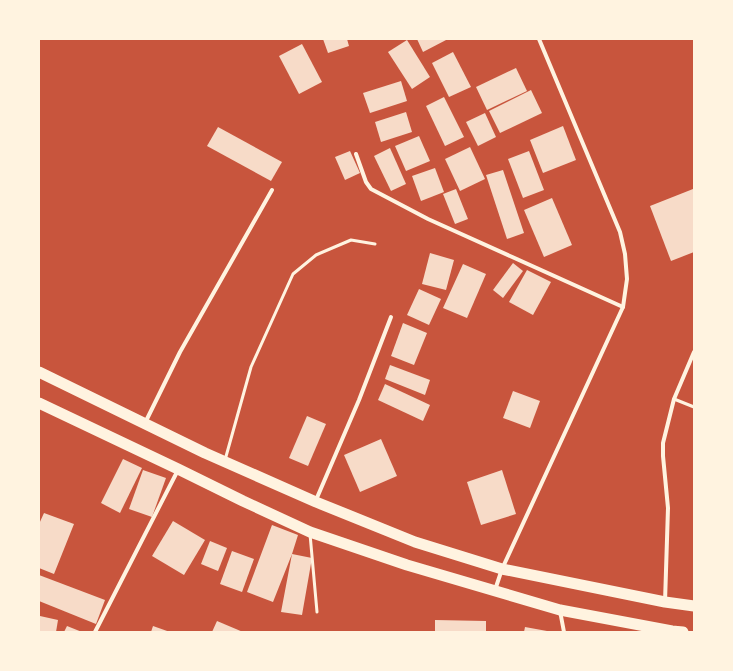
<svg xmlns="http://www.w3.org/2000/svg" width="733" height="671" viewBox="0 0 733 671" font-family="'Varela Round',sans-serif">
<rect width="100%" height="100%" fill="#c8553d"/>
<g fill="#f7dbc8">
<path d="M 323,39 L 347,39 L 349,46 L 328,53 Z"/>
<path d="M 417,39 L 448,39 L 423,52 Z"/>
<path d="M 407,40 L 430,77 L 412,89 L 388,52 Z"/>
<path d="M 302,44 L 322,82 L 299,94 L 279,56 Z"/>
<path d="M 453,52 L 471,87 L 449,97 L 432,63 Z"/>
<path d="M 516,68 L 527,91 L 487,110 L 476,87 Z"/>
<path d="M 401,81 L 407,101 L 370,113 L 363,93 Z"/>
<path d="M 531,90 L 542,113 L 500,133 L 489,111 Z"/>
<path d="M 444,97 L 464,137 L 445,146 L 426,106 Z"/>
<path d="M 406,112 L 412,132 L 381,142 L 375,122 Z"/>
<path d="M 485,113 L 496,137 L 478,146 L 466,122 Z"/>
<path d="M 563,126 L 576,160 L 543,173 L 530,140 Z"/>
<path d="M 218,127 L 282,162 L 271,181 L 207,146 Z"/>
<path d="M 419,136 L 430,161 L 406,171 L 395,146 Z"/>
<path d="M 470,147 L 485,179 L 460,191 L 445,159 Z"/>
<path d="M 390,148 L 406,184 L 391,191 L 374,156 Z"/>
<path d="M 350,151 L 360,173 L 345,180 L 335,157 Z"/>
<path d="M 529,151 L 544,190 L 523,198 L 508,159 Z"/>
<path d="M 435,168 L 444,192 L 421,201 L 412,176 Z"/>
<path d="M 503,170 L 524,233 L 507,239 L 486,175 Z"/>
<path d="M 456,189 L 468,219 L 455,224 L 443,194 Z"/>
<path d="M 693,189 L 694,252 L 671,261 L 650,206 Z"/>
<path d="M 552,198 L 572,245 L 544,257 L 524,210 Z"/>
<path d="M 430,253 L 454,260 L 446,290 L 422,284 Z"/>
<path d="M 513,263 L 523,271 L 503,298 L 493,290 Z"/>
<path d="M 463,264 L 486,274 L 467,318 L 443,308 Z"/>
<path d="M 527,270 L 551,282 L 533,315 L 509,302 Z"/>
<path d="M 419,289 L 441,299 L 429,325 L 407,315 Z"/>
<path d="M 403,323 L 427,333 L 414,365 L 391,356 Z"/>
<path d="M 390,365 L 430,380 L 425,395 L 385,379 Z"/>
<path d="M 385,384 L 430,405 L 423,421 L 378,400 Z"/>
<path d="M 513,391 L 540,401 L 530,428 L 503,418 Z"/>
<path d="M 307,416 L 326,424 L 308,466 L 289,458 Z"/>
<path d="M 381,439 L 397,476 L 360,492 L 344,455 Z"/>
<path d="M 123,459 L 142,468 L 120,513 L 101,503 Z"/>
<path d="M 143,470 L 166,478 L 152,517 L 129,509 Z"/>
<path d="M 502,470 L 516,514 L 481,525 L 467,482 Z"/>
<path d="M 44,513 L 74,524 L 54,574 L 39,568 L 39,524 Z"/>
<path d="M 173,521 L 205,540 L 184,575 L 152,556 Z"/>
<path d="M 272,525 L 298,535 L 292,554 L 312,558 L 302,615 L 281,612 L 292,554 L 273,602 L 247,592 Z"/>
<path d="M 210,541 L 227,548 L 218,571 L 201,564 Z"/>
<path d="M 232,551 L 254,559 L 242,592 L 220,584 Z"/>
<path d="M 39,575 L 105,600 L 96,624 L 39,601 Z"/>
<path d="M 40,616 L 58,620 L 56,632 L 39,632 Z"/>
<path d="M 435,620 L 486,621 L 486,632 L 435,632 Z"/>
<path d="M 217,621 L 243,632 L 212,632 Z"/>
<path d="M 67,626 L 82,632 L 64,632 Z"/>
<path d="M 153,626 L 170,632 L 151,632 Z"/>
<path d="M 525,627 L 547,631 L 547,632 L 524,632 Z"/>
</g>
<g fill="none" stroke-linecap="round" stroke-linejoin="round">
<g stroke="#fff3e0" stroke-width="3">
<path d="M 674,399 L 694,407"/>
<path d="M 225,460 L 251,367 L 293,274 L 316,255 L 351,240 L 375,244"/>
<path d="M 310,534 L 317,612"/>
</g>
<g stroke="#fff3e0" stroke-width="4">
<path d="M 356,154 L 366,182 L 371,189 L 428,219 L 623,307"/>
<path d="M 145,423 L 180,352 L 272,190"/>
<path d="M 316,500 L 359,400 L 391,317"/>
<path d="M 495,590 L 502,569 L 623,307 L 627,279 L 625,254 L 620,232 L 539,39"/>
<path d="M 665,602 L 668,508 L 663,456 L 663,443 L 674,399 L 694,352"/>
<path d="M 560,611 L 564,632"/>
<path d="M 95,632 L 178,470"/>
</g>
<g stroke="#fff3e0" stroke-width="11">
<path d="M 39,372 L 205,453 L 316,502 L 415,542 L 502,569 L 665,602 L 694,606"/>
<path d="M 39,403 L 178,469 L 243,501 L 310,532 L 407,565 L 560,610 L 672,631 L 683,632"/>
</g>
</g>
<rect width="733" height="671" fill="none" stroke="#fff3e0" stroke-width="80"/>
</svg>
